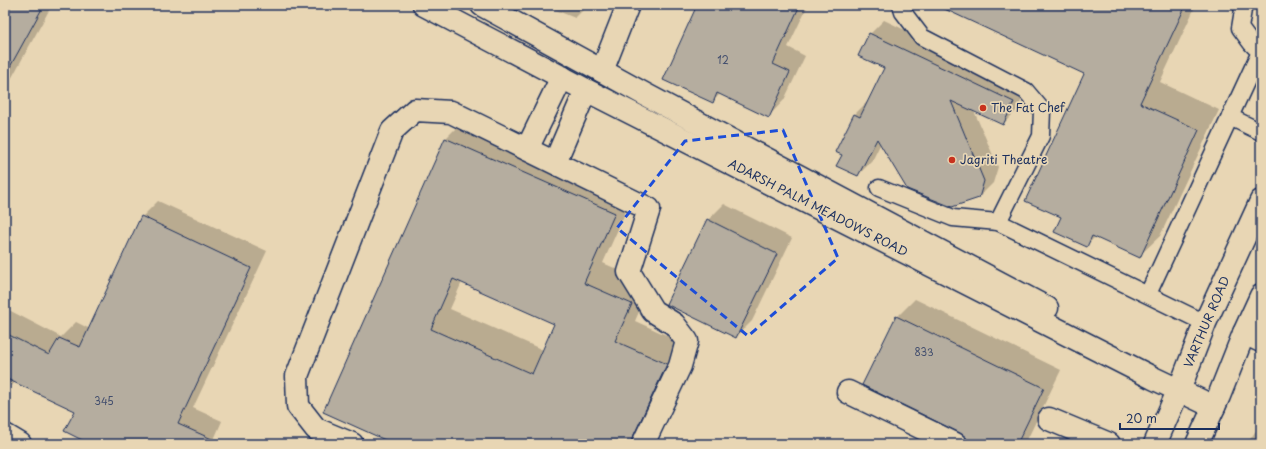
<svg xmlns="http://www.w3.org/2000/svg" width="1266" height="449" viewBox="0 0 1266 449" font-family="'Playpen Sans',sans-serif">
<rect width="100%" height="100%" fill="#e8d6b4"/>
<filter id="ink" filterUnits="userSpaceOnUse"><feTurbulence type="fractalNoise" baseFrequency=".025" numOctaves="2"/><feDisplacementMap in="SourceGraphic" scale="8" xChannelSelector="R" yChannelSelector="G"/><feConvolveMatrix kernelMatrix="1 2 1 2 8 2 1 2 1" color-interpolation-filters="sRGB"/></filter>
<g filter="url(#ink)">
<g fill="#0003" fill-rule="evenodd">
<path d="M 5,5 L 52,5 L 5,90 Z"/>
<path d="M 543,5 L 588,5 L 575,18 Z"/>
<path d="M 698,5 L 808,5 L 788,47 L 805,56 L 784,100 L 768,117 L 720,94 L 712,102 Z"/>
<path d="M 939,5 L 1196,5 L 1160,82 L 1219,110 L 1160,236 L 1139,256 L 1096,236 L 1086,246 L 1063,217 L 1086,73 Z"/>
<path d="M 884,20 L 1027,88 L 1017,110 L 1003,124 L 974,111 L 998,167 L 993,183 L 979,197 L 881,143 L 872,161 L 858,175 L 843,154 L 855,114 L 868,101 L 885,68 L 859,56 L 870,34 Z"/>
<path d="M 466,118 L 634,193 L 603,263 L 651,284 L 635,321 L 686,344 L 644,444 L 397,444 L 324,412 L 446,138 ZM 462,282 L 556,323 L 543,350 L 450,309 Z"/>
<path d="M 158,201 L 267,251 L 193,408 L 222,421 L 212,444 L 113,444 L 76,411 L 15,382 L 12,386 L 5,382 L 5,308 L 61,337 L 76,322 L 90,329 L 142,217 Z"/>
<path d="M 724,204 L 792,238 L 752,321 L 736,337 L 708,220 Z"/>
<path d="M 915,299 L 1061,370 L 1025,444 L 970,444 L 897,317 Z"/>
<path d="M 1261,426 L 1261,444 L 1247,444 L 1255,432 Z"/>
</g>
<g fill="#b5ad9f" stroke="#1b2f5e" fill-rule="evenodd">
<path d="M 5,5 L 44,5 L 5,76 Z"/>
<path d="M 697,5 L 800,5 L 773,64 L 790,72 L 769,118 L 717,93 L 713,103 L 663,80 Z"/>
<path d="M 936,5 L 1186,5 L 1140,103 L 1199,130 L 1140,258 L 1092,236 L 1087,247 L 1054,232 L 1061,217 L 1025,201 L 1084,74 Z"/>
<path d="M 869,33 L 1014,102 L 1003,125 L 951,101 L 984,181 L 979,198 L 952,207 L 907,189 L 877,139 L 858,176 L 836,166 L 842,155 L 835,152 L 854,114 L 860,117 L 884,68 L 858,56 Z"/>
<path d="M 445,138 L 615,213 L 584,283 L 632,304 L 615,341 L 667,364 L 632,439 L 631,444 L 394,444 L 323,412 ZM 453,279 L 554,324 L 532,374 L 431,329 Z"/>
<path d="M 141,216 L 251,268 L 178,424 L 223,444 L 90,444 L 64,431 L 75,411 L 5,378 L 5,333 L 49,355 L 59,338 L 80,347 Z"/>
<path d="M 707,219 L 777,254 L 736,338 L 666,304 Z"/>
<path d="M 896,316 L 1044,388 L 1017,444 L 968,444 L 966,437 L 960,433 L 862,385 Z"/>
</g>
<g fill="none" stroke-linecap="round" stroke-linejoin="round">
<g stroke="#1b2f5e" stroke-width="19">
<g id="lane">
<path d="M 901,5 L 903,12 L 922,37 L 1026,91 L 1042,110 L 1041,136 L 998,222"/>
<path d="M 1230,117 L 1261,132"/>
<path d="M 879,188 L 953,218 L 998,222 L 1205,323"/>
<path d="M 1148,294 L 1260,52 L 1251,43 L 1240,28 L 1243,10 L 1241,5"/>
</g>
</g>
<g stroke="#1b2f5e" stroke-width="25">
<g id="street">
<path d="M 424,5 L 586,90 L 1153,378 L 1214,407"/>
<path d="M 482,5 L 646,95 L 1047,308"/>
<path d="M 602,71 L 628,5"/>
<path d="M 527,149 L 562,77"/>
<path d="M 555,162 L 586,90"/>
<path d="M 1244,333 L 1261,341"/>
<path d="M 848,392 L 955,444"/>
<path d="M 1049,419 L 1109,444"/>
<path d="M 5,435 L 20,444"/>
<path d="M 352,444 L 316,429 L 298,406 L 297,376 L 392,131 L 415,110 L 451,112 L 649,209 L 629,272 L 653,311 L 674,324 L 687,341 L 680,366 L 643,444"/>
</g>
</g>
<g stroke="#1b2f5e" stroke-width="25">
<g id="primary">
<path d="M 1155,444 L 1183,380 L 1205,323 L 1261,201"/>
<path d="M 1197,444 L 1219,396 L 1244,333 L 1261,296"/>
</g>
</g>
<use href="#lane" stroke="#e8d6b4" stroke-width="16"/>
<use href="#street" stroke="#e8d6b4" stroke-width="22"/>
<use href="#primary" stroke="#e8d6b4" stroke-width="22"/>
</g>
</g>
<path fill="none" stroke="#1d4ed8" stroke-width="3" stroke-dasharray="8 5" stroke-linejoin="round" d="M 783,130 L 838,258 L 748,336 L 617,228 L 685,141 Z"/>
<g fill="#c8321e" stroke="#e8d6b4" stroke-width="1.5">
<circle cx="983" cy="108" r="4"/>
<circle cx="952" cy="160" r="4"/>
</g>
<g text-anchor="middle" stroke-width="3.5" stroke-linejoin="round" paint-order="stroke">
<g font-size="10" fill="#424e6e">
<text x="723" y="64">12</text>
<text x="924" y="356">833</text>
<text x="104" y="405">345</text>
</g>
<g font-size="12" fill="#1b2f5e" stroke="#e8d6b4" text-anchor="start">
<text x="991" y="112">The Fat Chef</text>
<text x="960" y="164">Jagriti Theatre</text>
</g>
<g font-size="12" fill="#1b2f5e" stroke="#e8d6b4">
<text transform="translate(818 208) rotate(27)" y="4">ADARSH PALM MEADOWS ROAD</text>
<text transform="translate(1207 322) rotate(-67)" y="4">VARTHUR ROAD</text>
</g>
</g>
<rect width="1266" height="449" fill="none" stroke="#e8d6b4" stroke-width="20"/>
<rect x="10" y="10" width="1246" height="429" fill="none" stroke="#1b2f5e" stroke-width="1.5" filter="url(#ink)"/>
<path d="M1120 423v6h99v-6" fill="none" stroke="#1b2f5e" stroke-width="2"/>
<text x="1126" y="423" font-size="12" fill="#1b2f5e" stroke="#e8d6b4" stroke-width="3" paint-order="stroke">20 m</text>
</svg>
